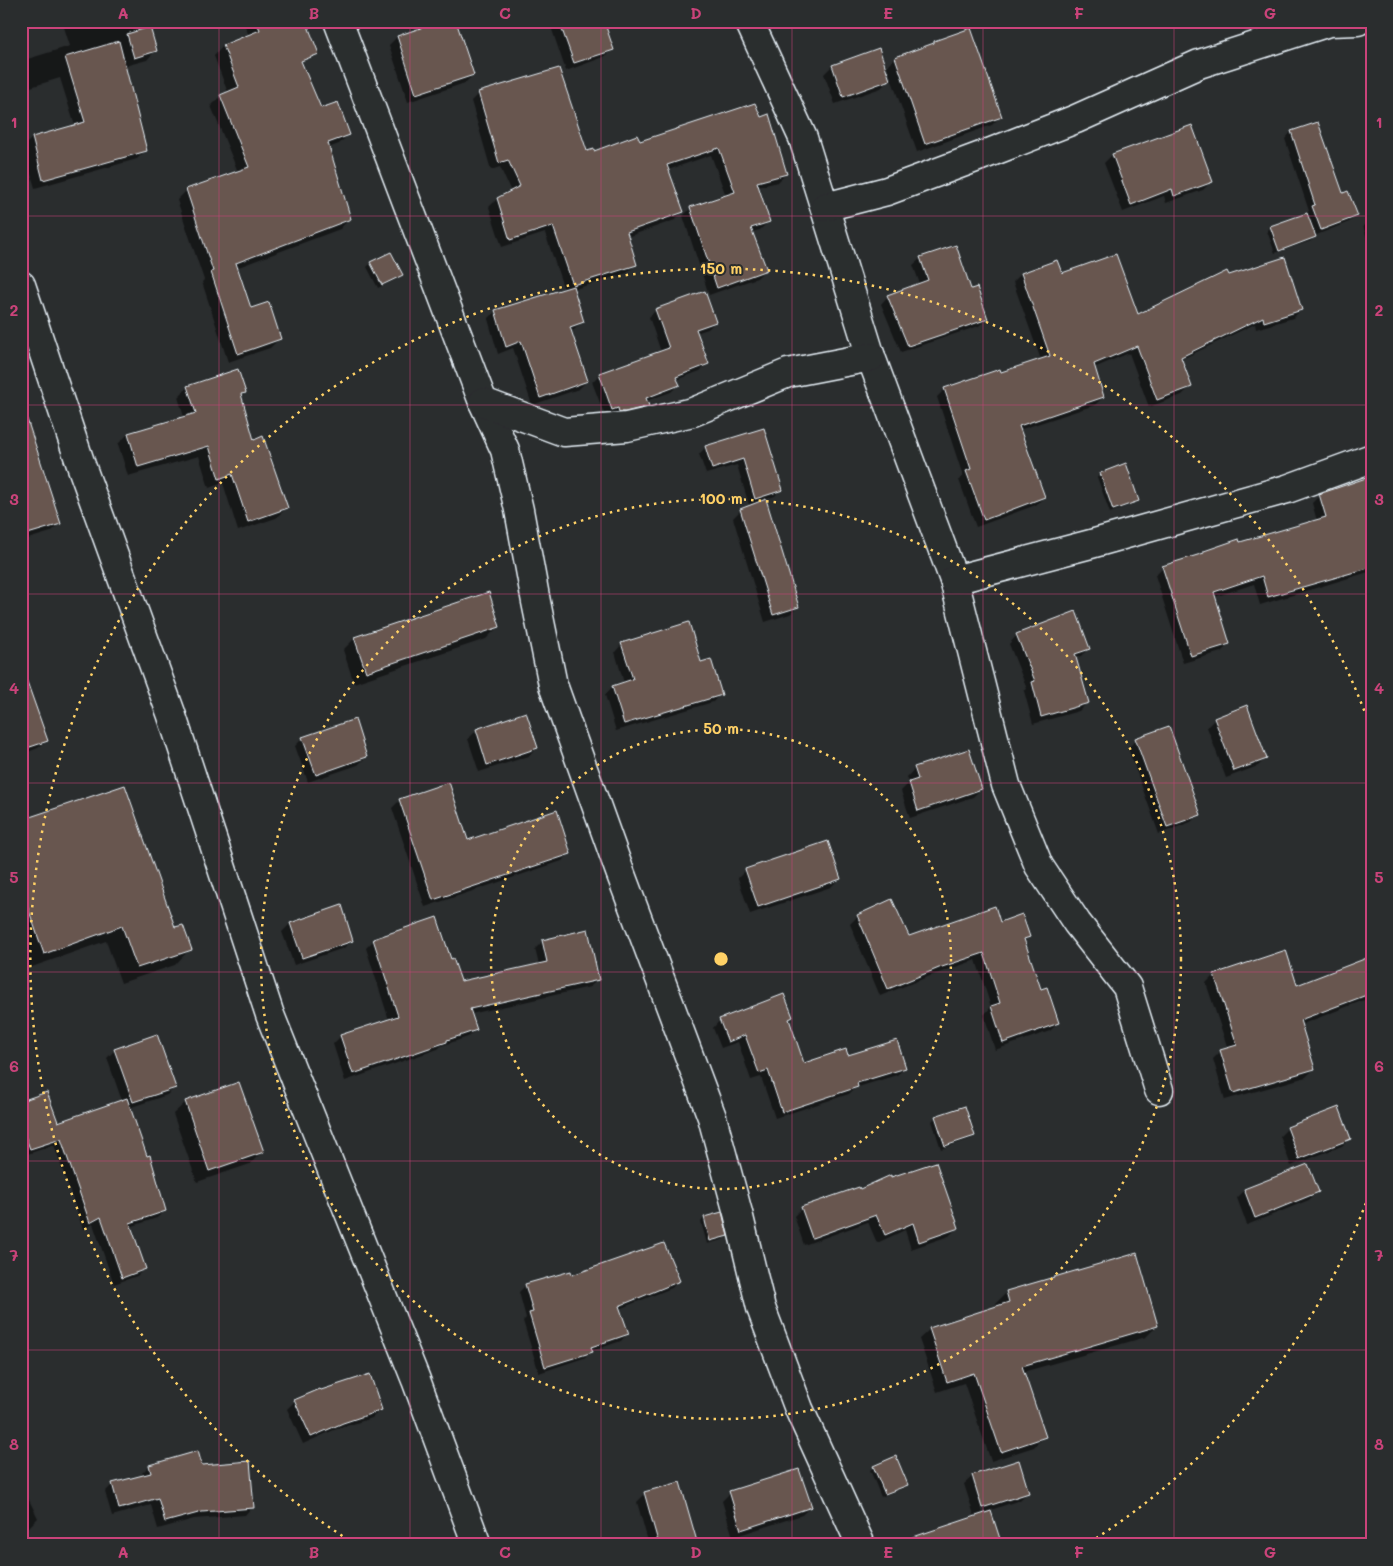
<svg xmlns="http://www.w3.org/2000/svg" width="1393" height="1566" viewBox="0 0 1393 1566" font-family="Mali,sans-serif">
<rect width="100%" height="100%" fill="#2a2d2e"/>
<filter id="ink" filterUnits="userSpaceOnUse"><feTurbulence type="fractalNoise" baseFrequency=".02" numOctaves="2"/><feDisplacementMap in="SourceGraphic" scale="10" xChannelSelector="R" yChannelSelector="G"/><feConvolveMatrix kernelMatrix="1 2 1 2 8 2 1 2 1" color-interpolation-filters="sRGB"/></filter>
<g filter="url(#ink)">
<g fill="#0007">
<path d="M 62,21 L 147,21 L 155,51 L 147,60 L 125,66 L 146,150 L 137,159 L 35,188 L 23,147 L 32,138 L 75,126 L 60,78 L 21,90 L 21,61 L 70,46 Z"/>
<path d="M 243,21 L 281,21 L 320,110 L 349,134 L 339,144 L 328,148 L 349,219 L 340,229 L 236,268 L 251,310 L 280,338 L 270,348 L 228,362 L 202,282 L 204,280 L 177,200 L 187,190 L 238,172 L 211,106 L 221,96 L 228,93 L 214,56 L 223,46 L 249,36 Z"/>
<path d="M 445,21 L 473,75 L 465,83 L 408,102 L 389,45 L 397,37 Z"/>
<path d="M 549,21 L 603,21 L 612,49 L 604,57 L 566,71 Z"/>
<path d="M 1236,21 L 1257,21 L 1240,29 Z"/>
<path d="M 934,42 L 1000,117 L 992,125 L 917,152 L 887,66 L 895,58 L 930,46 Z"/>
<path d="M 832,66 L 889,80 L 881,88 L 835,104 L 824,74 Z"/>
<path d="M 479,93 L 586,152 L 593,153 L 639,143 L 755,105 L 786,174 L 778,182 L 757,187 L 768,222 L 760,230 L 752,232 L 765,270 L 757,278 L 709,295 L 683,216 L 691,208 L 726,196 L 711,155 L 668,170 L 682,212 L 675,220 L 627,237 L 635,265 L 627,273 L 572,290 L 582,322 L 574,330 L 570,331 L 587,381 L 579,389 L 532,405 L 513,348 L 498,354 L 488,319 L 496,311 L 564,290 L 545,233 L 502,247 L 489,207 L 497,199 L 511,192 L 500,167 L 491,170 L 471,101 Z"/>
<path d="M 1191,127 L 1211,182 L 1203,190 L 1166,203 L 1164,196 L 1123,212 L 1104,163 L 1112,155 Z"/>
<path d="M 1291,132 L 1342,195 L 1356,216 L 1349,222 L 1314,236 L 1311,241 L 1275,253 L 1267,231 L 1271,227 L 1306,214 L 1309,211 L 1285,139 Z"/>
<path d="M 1372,220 L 1372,253 L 1363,226 Z"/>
<path d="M 390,253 L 401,275 L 398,278 L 378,288 L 367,267 L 371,263 Z"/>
<path d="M 921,258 L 970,291 L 986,319 L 979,326 L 901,352 L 881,304 L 888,296 L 920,284 L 913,265 Z"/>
<path d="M 1021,274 L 1061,275 L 1137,316 L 1228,277 L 1301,310 L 1293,318 L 1256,329 L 1255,324 L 1180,360 L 1190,387 L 1182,395 L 1149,407 L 1129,353 L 1094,368 L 1103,397 L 1095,405 L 1019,430 L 1044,497 L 1036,505 L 976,527 L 959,480 L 963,476 L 937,397 L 945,389 L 1041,360 L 1013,282 Z"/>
<path d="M 656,310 L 715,322 L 708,329 L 696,333 L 708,364 L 700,371 L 676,380 L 678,385 L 671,392 L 646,401 L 647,406 L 640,413 L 612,419 L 611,414 L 605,416 L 592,382 L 599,375 L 661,352 L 649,317 Z"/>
<path d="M 188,387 L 244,392 L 240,396 L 253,441 L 286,508 L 276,518 L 238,531 L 223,483 L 209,488 L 199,456 L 128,476 L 118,444 L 128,434 L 184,417 L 178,397 Z"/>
<path d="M 21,416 L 60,523 L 51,532 L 21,541 Z"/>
<path d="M 763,430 L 781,489 L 775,496 L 764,500 L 798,607 L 790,614 L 765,622 L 733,518 L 741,510 L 754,505 L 754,503 L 749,505 L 737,465 L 706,474 L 699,454 L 706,447 Z"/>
<path d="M 1101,474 L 1137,500 L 1133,504 L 1110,513 L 1097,477 Z"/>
<path d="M 1372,477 L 1372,571 L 1260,605 L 1254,584 L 1214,597 L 1229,644 L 1221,652 L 1183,663 L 1155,575 L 1163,567 L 1201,556 L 1204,552 L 1317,521 L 1312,503 L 1320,495 Z"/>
<path d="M 499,626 L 486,639 L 354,683 L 343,650 L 355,638 Z"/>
<path d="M 1017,635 L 1089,648 L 1081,656 L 1075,658 L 1087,703 L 1079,711 L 1033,724 L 1024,691 L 1027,689 L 1009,644 Z"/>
<path d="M 622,644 L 720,694 L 713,702 L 616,731 L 605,695 L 612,687 L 624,683 L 615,652 Z"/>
<path d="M 21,697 L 46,741 L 38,748 L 21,755 Z"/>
<path d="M 526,714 L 537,748 L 529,756 L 479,772 L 468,739 L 476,731 Z"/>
<path d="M 1215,719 L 1266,758 L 1258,766 L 1226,778 L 1207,727 Z"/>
<path d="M 303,738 L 366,757 L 358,765 L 308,782 L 295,746 Z"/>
<path d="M 1136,740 L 1199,814 L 1191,822 L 1159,834 L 1128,748 Z"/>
<path d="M 915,768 L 981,789 L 973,797 L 910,818 L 901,791 L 909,783 L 907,777 Z"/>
<path d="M 400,800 L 467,841 L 570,853 L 562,861 L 425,907 L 392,808 Z"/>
<path d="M 21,822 L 174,929 L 190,949 L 175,965 L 121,983 L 106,941 L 29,968 L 21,947 Z"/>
<path d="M 746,870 L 839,879 L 831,887 L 750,914 L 738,878 Z"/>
<path d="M 858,916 L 908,938 L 1029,937 L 1023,942 L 1040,990 L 1058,1023 L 1050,1031 L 995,1050 L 984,1015 L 991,1007 L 976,960 L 930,976 L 880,996 L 850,924 Z"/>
<path d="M 290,924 L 352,940 L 344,948 L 294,965 L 282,932 Z"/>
<path d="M 374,940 L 450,960 L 460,982 L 539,965 L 535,949 L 543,941 L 598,979 L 590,987 L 471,1014 L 476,1029 L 468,1037 L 441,1046 L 438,1049 L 345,1081 L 333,1044 L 341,1036 L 389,1020 L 366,948 Z"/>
<path d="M 1285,952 L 1296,986 L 1372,957 L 1372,997 L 1300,1025 L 1314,1069 L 1306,1077 L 1225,1100 L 1213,1059 L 1221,1051 L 1228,1049 L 1206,983 L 1214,975 Z"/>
<path d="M 791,1017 L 788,1020 L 803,1064 L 847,1057 L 905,1068 L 897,1075 L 855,1088 L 849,1094 L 775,1118 L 761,1077 L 751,1080 L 738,1042 L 721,1048 L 713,1028 L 720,1020 Z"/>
<path d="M 115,1050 L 175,1087 L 167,1095 L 129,1108 L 164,1211 L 157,1218 L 130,1227 L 145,1268 L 137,1276 L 114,1284 L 93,1224 L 83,1229 L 54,1145 L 22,1156 L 21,1102 L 57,1123 L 122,1101 L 107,1058 Z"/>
<path d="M 186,1102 L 262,1152 L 250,1164 L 197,1182 L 173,1114 Z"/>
<path d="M 964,1107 L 974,1135 L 970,1139 L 941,1149 L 932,1121 L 935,1118 Z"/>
<path d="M 1288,1128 L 1350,1138 L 1342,1146 L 1291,1166 L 1280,1136 Z"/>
<path d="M 859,1190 L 957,1228 L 949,1236 L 911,1249 L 905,1230 L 877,1243 L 868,1222 L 804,1245 L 794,1216 L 802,1208 Z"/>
<path d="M 1245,1190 L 1317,1192 L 1309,1200 L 1247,1225 L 1237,1198 Z"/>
<path d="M 704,1218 L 726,1236 L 722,1240 L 707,1244 L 701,1222 Z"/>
<path d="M 571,1276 L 678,1281 L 672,1288 L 619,1309 L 627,1334 L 621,1341 L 592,1351 L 584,1358 L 539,1373 L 523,1321 L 526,1318 L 519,1292 L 526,1285 Z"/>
<path d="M 1007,1292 L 1157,1326 L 1146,1337 L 1023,1372 L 1044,1436 L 1034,1447 L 991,1461 L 964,1383 L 937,1392 L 919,1339 L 930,1329 L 998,1307 L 996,1303 Z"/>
<path d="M 295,1401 L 380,1410 L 372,1418 L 334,1430 L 303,1444 L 287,1409 Z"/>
<path d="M 197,1452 L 201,1466 L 252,1507 L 245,1515 L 194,1519 L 158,1529 L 151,1505 L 112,1516 L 105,1492 L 113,1484 L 143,1476 L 142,1473 L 149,1466 Z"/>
<path d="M 874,1467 L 907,1485 L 903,1488 L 881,1497 L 870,1470 Z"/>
<path d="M 973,1476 L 1028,1492 L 1020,1500 L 985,1512 L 974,1479 L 972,1479 L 983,1513 L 974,1515 L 964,1484 Z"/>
<path d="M 730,1493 L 810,1507 L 802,1515 L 733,1537 L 722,1501 Z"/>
<path d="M 26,1494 L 38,1518 L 30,1526 L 21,1531 L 21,1496 Z"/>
<path d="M 645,1494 L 697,1545 L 649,1545 L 637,1502 Z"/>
</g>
<g fill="#685750" stroke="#e8f1f8">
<path d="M 256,21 L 306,21 L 319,54 L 301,61 L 321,108 L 338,102 L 350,135 L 328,143 L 351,219 L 236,263 L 251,308 L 269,302 L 281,339 L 238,354 L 211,272 L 213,271 L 186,189 L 249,167 L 220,95 L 239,87 L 223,45 L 260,30 Z"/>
<path d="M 441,21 L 456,21 L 474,75 L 416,94 L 397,36 Z"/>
<path d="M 559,21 L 604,21 L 614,50 L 574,63 Z"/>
<path d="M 150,27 L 157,51 L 134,58 L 127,34 Z"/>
<path d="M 971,28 L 1002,117 L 925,144 L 895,57 L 934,43 L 934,41 Z"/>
<path d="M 119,41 L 147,151 L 43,180 L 32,137 L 85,122 L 65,57 Z"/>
<path d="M 879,48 L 890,80 L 843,97 L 832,65 Z"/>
<path d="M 559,68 L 587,151 L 594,149 L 594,151 L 637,135 L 640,141 L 755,103 L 761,117 L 769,114 L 787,174 L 757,182 L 770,222 L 751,228 L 767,270 L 717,288 L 690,207 L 735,192 L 719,148 L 667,165 L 684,212 L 627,232 L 637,265 L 573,285 L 553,226 L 510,240 L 497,198 L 520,186 L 508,160 L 499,163 L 478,92 Z"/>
<path d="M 1318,122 L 1343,193 L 1348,191 L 1358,216 L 1321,230 L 1312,206 L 1315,205 L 1291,131 Z"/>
<path d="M 1192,125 L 1213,182 L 1174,196 L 1172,189 L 1131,205 L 1112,154 Z"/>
<path d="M 1307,213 L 1316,237 L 1279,251 L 1270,226 Z"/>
<path d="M 956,245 L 971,289 L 977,287 L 988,319 L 908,346 L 887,295 L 928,280 L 920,257 Z"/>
<path d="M 391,252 L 403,275 L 382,285 L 370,262 Z"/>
<path d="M 1116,254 L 1138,314 L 1227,271 L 1229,275 L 1285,257 L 1302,310 L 1264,322 L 1263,317 L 1181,357 L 1192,387 L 1157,400 L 1137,346 L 1094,364 L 1104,397 L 1019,426 L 1045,497 L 984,520 L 966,471 L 971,469 L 944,388 L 1000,369 L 1001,372 L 1050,356 L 1021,273 L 1057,260 L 1062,273 Z"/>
<path d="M 573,286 L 584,322 L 570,327 L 588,381 L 540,398 L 521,341 L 506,347 L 495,310 Z"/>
<path d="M 705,291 L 716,322 L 696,329 L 709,364 L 676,377 L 680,385 L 646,398 L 649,406 L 625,412 L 619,412 L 618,408 L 612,410 L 599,373 L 669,348 L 655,309 Z"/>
<path d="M 238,369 L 246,393 L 241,394 L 254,440 L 263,436 L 288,508 L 248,522 L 232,474 L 219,479 L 209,446 L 138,467 L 128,433 L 196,413 L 187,386 Z"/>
<path d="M 21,416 L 26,416 L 61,524 L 21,536 Z"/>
<path d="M 764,428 L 783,490 L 755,499 L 743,459 L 712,469 L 705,446 Z"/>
<path d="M 1126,463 L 1139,501 L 1113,510 L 1100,473 Z"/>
<path d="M 1372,476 L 1372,567 L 1268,597 L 1262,576 L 1214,592 L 1230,644 L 1191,656 L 1162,566 L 1204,553 L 1204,551 L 1239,539 L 1240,542 L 1326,517 L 1319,494 Z"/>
<path d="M 766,499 L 799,607 L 773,615 L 740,509 Z"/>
<path d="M 489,592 L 500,627 L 366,672 L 354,637 Z"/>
<path d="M 1076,611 L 1090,649 L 1075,654 L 1089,703 L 1041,717 L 1032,682 L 1035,681 L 1016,634 Z"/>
<path d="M 689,622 L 701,662 L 711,659 L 722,695 L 624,724 L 612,686 L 633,679 L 621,643 Z"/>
<path d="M 25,676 L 48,741 L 21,750 L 21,677 Z"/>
<path d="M 1247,705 L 1267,759 L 1234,771 L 1214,718 Z"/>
<path d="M 526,712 L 538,748 L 487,765 L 476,729 Z"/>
<path d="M 355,719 L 367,757 L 316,775 L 302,737 Z"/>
<path d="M 1169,726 L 1201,815 L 1167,827 L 1135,738 Z"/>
<path d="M 969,749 L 982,789 L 918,811 L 909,782 L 918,779 L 914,767 Z"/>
<path d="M 449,782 L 468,840 L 557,810 L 571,854 L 433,900 L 399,799 Z"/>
<path d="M 125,785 L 175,927 L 183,925 L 192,950 L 137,968 L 122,926 L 44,954 L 21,888 L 21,820 Z"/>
<path d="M 828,841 L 841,879 L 758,907 L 745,869 Z"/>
<path d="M 892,899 L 909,936 L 995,906 L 1000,922 L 1022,914 L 1030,937 L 1024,939 L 1041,989 L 1047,987 L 1059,1023 L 1003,1043 L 991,1006 L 1000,1003 L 984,953 L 939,968 L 888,989 L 857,915 Z"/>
<path d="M 342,905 L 353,941 L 302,958 L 290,923 Z"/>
<path d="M 437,917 L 451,959 L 453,958 L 461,981 L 547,962 L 542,940 L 588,929 L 599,980 L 470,1009 L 477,1030 L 447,1040 L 447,1042 L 353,1074 L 340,1035 L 398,1016 L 373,939 Z"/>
<path d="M 1286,950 L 1297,985 L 1372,956 L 1372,993 L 1300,1020 L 1315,1069 L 1233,1093 L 1220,1050 L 1237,1045 L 1214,974 Z"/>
<path d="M 784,994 L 793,1017 L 789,1019 L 804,1063 L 846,1049 L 848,1055 L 897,1040 L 906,1068 L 857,1083 L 858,1087 L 782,1112 L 768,1070 L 759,1073 L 745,1035 L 728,1042 L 719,1019 Z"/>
<path d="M 157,1034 L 176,1088 L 133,1102 L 114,1049 Z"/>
<path d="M 239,1082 L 264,1152 L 209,1171 L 185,1101 Z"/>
<path d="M 47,1092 L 58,1122 L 127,1098 L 147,1156 L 150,1155 L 166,1211 L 130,1223 L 146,1269 L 122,1278 L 101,1217 L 90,1223 L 61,1139 L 30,1149 L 21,1125 L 21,1101 Z"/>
<path d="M 965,1106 L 975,1136 L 945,1146 L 935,1116 Z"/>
<path d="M 1339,1107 L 1351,1139 L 1299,1159 L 1287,1127 Z"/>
<path d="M 936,1162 L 959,1228 L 919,1242 L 913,1223 L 885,1235 L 876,1215 L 812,1238 L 801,1207 L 859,1187 L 860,1189 L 891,1175 L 891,1177 Z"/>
<path d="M 1308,1164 L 1319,1192 L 1255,1218 L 1244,1189 Z"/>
<path d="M 722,1212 L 728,1236 L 710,1241 L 704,1217 Z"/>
<path d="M 664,1243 L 680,1281 L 619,1306 L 629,1334 L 591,1347 L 593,1352 L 545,1367 L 529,1313 L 533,1312 L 525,1284 L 571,1271 L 572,1275 Z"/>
<path d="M 1137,1253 L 1158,1326 L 1022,1366 L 1046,1437 L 1001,1452 L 974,1373 L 947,1382 L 929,1328 L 1009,1302 L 1006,1291 Z"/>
<path d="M 370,1374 L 382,1410 L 343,1423 L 311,1437 L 294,1400 L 320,1389 L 321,1390 Z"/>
<path d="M 198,1451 L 202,1465 L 250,1461 L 254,1508 L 202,1512 L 165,1522 L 158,1498 L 119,1509 L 112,1483 L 151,1473 L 149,1465 Z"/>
<path d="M 896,1456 L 908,1485 L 885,1494 L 873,1466 Z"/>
<path d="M 1019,1460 L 1029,1493 L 982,1508 L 972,1475 Z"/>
<path d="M 799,1469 L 812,1507 L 741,1530 L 729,1491 Z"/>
<path d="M 680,1482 L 698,1545 L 659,1545 L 644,1492 Z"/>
<path d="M 991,1511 L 1002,1545 L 905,1545 L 904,1540 Z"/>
</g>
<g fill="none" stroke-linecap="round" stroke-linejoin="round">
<g stroke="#e8f1f8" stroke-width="31">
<g id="minor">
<path d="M 338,21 L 483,402 L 505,450 L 519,510 L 536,602 L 553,685 L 620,872 L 712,1117 L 738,1213 L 761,1308 L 799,1409 L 861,1545"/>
<path d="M 749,21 L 803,138 L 871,357 L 954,580 L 1006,785 L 1039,866 L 1077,923 L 1127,987 L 1159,1090"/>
<path d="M 825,207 L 887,191 L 981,156 L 1076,119 L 1199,64 L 1329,22 L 1358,21"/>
<path d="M 21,285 L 81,465 L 171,713 L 270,1015 L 416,1380 L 477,1545"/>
<path d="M 483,402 L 564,432 L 627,427 L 693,412 L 788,373 L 871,357"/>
<path d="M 954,580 L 1091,544 L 1287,489 L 1372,458"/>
</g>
</g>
<use href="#minor" stroke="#2a2d2e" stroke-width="28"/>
</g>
</g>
<path fill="none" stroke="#ca437a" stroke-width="1" stroke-opacity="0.55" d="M 219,21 L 219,1545M 410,21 L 410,1545M 601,21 L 601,1545M 792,21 L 792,1545M 983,21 L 983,1545M 1174,21 L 1174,1545M 21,216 L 1372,216M 21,405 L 1372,405M 21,594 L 1372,594M 21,783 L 1372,783M 21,972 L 1372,972M 21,1161 L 1372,1161M 21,1350 L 1372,1350"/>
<g fill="none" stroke="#ffd166" stroke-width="2.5" stroke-dasharray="2.5 5">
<circle cx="721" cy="959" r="230"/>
<circle cx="721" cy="959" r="460"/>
<path d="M1371 1189A690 690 0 0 1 1087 1544M355 1544A690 690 0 1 1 1371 729"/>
</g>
<circle cx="721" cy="959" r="8" fill="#ffd166" stroke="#2a2d2e" stroke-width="2.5"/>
<g font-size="15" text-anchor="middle" font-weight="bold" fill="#ffd166" stroke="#2a2d2e" stroke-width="4" stroke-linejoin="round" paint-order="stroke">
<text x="721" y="274">150 m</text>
<text x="721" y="504">100 m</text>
<text x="721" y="734">50 m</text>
</g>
<rect width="1393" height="1566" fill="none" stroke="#2a2d2e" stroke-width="55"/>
<rect x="28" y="28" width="1338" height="1510" fill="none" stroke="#ca437a" stroke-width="2"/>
<g font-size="16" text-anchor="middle" font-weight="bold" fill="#ca437a">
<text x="123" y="19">A</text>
<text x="314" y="19">B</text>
<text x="505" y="19">C</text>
<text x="696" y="19">D</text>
<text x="888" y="19">E</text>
<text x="1079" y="19">F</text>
<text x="1270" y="19">G</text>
<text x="14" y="128">1</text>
<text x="1379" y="128">1</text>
<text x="14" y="316">2</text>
<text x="1379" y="316">2</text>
<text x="14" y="505">3</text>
<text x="1379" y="505">3</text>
<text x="14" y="694">4</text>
<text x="1379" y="694">4</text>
<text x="14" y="883">5</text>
<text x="1379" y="883">5</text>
<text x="14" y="1072">6</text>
<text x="1379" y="1072">6</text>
<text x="14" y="1261">7</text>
<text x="1379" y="1261">7</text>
<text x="14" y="1450">8</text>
<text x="1379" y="1450">8</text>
<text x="123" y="1558">A</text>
<text x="314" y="1558">B</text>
<text x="505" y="1558">C</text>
<text x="696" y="1558">D</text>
<text x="888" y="1558">E</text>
<text x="1079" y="1558">F</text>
<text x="1270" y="1558">G</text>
</g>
</svg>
